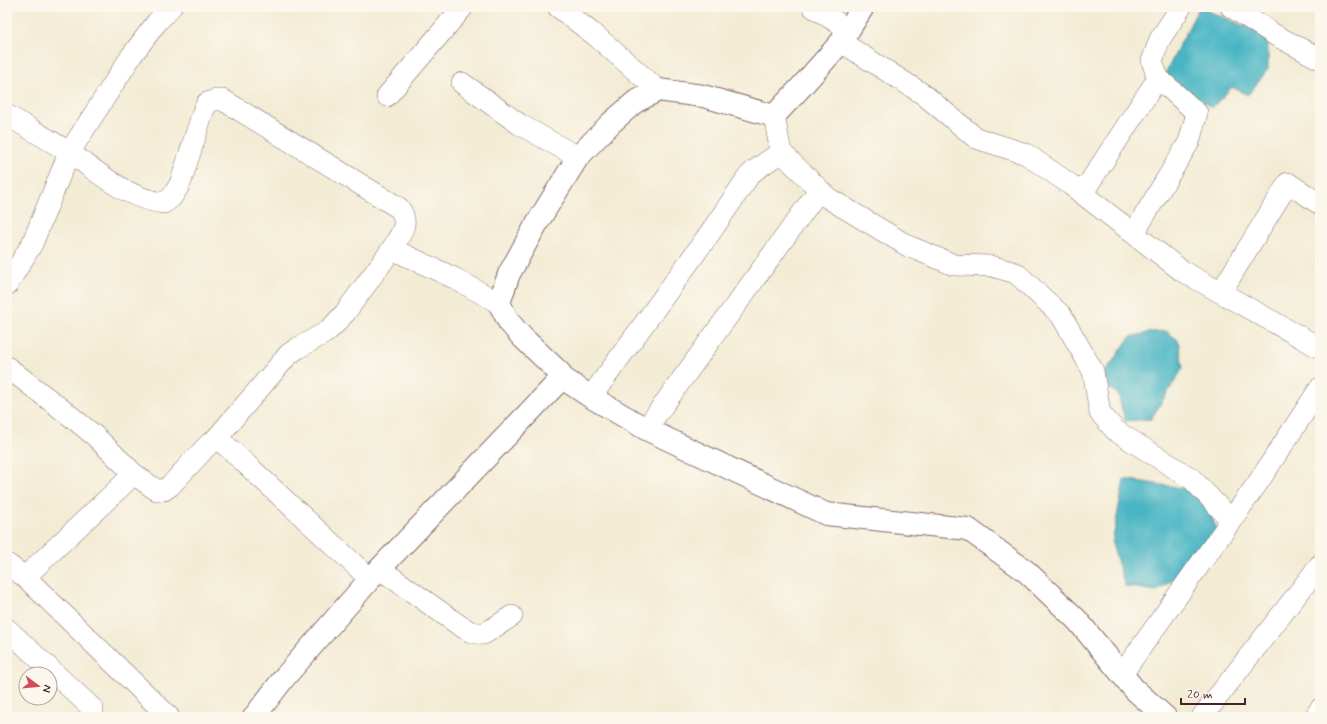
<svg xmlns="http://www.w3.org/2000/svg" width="1327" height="724" viewBox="0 0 1327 724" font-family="Mynerve,sans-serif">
<rect width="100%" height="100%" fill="#fbf7ec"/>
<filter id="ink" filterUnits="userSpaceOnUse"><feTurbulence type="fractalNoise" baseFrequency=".025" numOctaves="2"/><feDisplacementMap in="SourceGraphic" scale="8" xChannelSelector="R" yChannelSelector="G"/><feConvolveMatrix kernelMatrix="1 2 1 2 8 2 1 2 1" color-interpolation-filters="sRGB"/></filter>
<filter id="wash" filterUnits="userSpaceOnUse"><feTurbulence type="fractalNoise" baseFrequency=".012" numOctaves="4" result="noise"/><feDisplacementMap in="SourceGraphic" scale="16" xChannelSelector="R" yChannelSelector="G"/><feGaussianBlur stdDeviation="0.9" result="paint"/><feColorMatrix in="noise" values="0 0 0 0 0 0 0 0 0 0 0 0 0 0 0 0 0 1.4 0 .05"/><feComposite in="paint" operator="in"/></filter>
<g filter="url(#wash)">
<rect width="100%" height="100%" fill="#f3ecd5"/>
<g fill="#48b5c4" stroke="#496a78">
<path d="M 1199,7 L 1268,36 L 1268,69 L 1248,95 L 1232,87 L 1212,108 L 1165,74 Z"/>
<path d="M 1166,331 L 1178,340 L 1183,368 L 1151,419 L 1125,421 L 1118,394 L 1099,381 L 1130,337 L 1151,332 Z"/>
<path d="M 1124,479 L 1201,491 L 1217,530 L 1191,567 L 1157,591 L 1125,586 L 1112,544 Z"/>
</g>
</g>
<g filter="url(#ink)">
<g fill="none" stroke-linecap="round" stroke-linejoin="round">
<g stroke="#856766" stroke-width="22">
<g id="minor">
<path d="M 558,7 L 596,36 L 658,90"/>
<path d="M 813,7 L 849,30"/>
<path d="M 1231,7 L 1275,35 L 1320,59"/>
<path d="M 841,42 L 923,94 L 976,138 L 1026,154 L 1071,185 L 1182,271 L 1320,348"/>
<path d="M 462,83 L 519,124 L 578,157"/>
<path d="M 387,96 L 463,7"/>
<path d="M 7,115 C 28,128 50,140 70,153 C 100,173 127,199 164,203 L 172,197 L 180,184 L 203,112 L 207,103 L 215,100 L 223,100 L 399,208 C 411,224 400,234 392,249 L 454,278 L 499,303"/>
<path d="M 774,116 L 781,152 L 828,198 L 908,246 L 954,265 L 991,266 L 1016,273 L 1061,315 L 1093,371 L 1100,413 L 1116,431 L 1192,479 L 1231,520"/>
<path d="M 1082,194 L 1158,78"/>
<path d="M 1134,233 L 1189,142 L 1197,113 L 1158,78 L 1152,61 L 1160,39 L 1181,7"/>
<path d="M 7,285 L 32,244 L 69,153 L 132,55 L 157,22 L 171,7"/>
<path d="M 1221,292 L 1288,183 L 1320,204"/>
<path d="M 7,367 L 73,418 L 96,437 L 134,474 L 152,487 L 157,490 L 164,490 L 170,486 L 209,444 C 219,438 224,444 232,451 L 370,579"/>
<path d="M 591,397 L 710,233 L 748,177 L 754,171 L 781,152"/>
<path d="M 646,429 L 819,190"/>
<path d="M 214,441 L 289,354 L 298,348 L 325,333 L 334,325 L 345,313 L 392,249"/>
<path d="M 7,564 L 25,577 L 169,717"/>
<path d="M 380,569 L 459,625 L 471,632 L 484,634 L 512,616"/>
<path d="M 25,577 L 134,474"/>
<path d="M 7,629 L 93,709"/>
<path d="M 1122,674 L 1257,484 L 1320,388"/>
<path d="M 1202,717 L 1320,565"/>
<path d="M 1315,717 L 1320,709"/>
</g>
</g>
<g stroke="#856766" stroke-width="24">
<g id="tertiary">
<path d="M 561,377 L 591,397 L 646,429 L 826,514 L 968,529 L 1027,572 L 1077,620 L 1134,689 L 1165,717"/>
<path d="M 254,717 L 284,678 L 370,579 L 559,381 L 561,377 L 560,373 L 522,337 L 509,322 L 499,303 L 509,274 L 537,223 L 578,157 L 611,123 L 635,102 L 658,90 L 703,96 L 774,116 L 802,86 L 841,42 L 863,7"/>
</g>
</g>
<use href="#minor" stroke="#fff" stroke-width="21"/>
<use href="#tertiary" stroke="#fff" stroke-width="22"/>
</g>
</g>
<rect width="1327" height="724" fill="none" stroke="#fbf7ec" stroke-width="24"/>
<g transform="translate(38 686) rotate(106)"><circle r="19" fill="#fbf7ec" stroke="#b4a19f"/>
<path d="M0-3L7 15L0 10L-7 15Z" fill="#d1495b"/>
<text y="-6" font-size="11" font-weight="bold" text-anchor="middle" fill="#4a1f2b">N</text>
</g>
<path d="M1181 698v6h64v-6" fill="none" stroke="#4a1f2b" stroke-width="2"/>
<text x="1187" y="698" font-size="12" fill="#4a1f2b" stroke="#fbf7ec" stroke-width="3" paint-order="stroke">20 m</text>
</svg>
